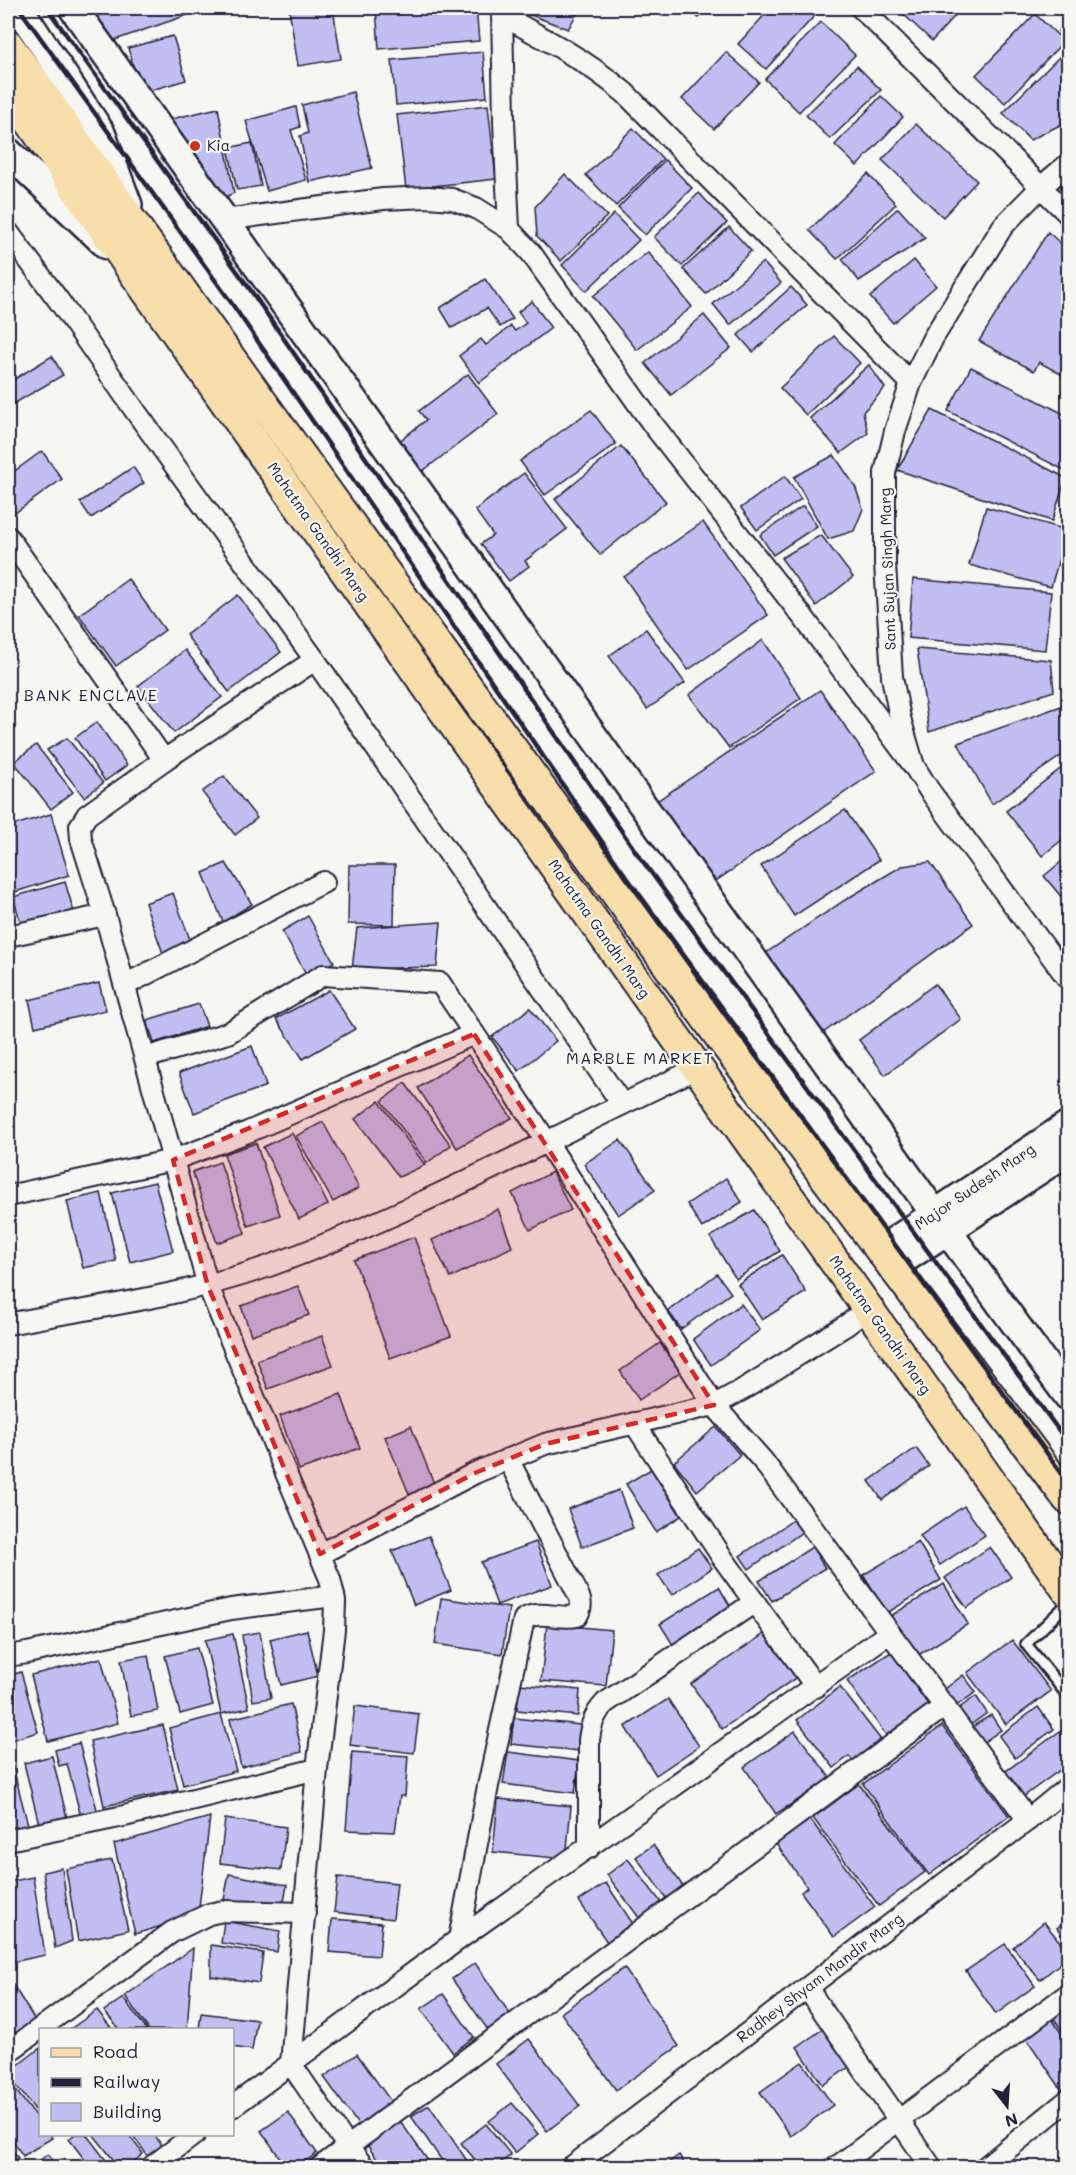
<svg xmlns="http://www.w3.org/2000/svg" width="1076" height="2175" viewBox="0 0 1076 2175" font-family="Mali,sans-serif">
<rect width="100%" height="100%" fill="#f6f6f2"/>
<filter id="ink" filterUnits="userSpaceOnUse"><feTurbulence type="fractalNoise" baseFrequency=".0167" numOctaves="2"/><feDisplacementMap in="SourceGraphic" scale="12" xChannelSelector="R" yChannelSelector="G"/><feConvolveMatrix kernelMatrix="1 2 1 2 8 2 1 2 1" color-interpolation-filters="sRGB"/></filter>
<g filter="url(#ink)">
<g fill="#c1bff1" stroke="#22223b" stroke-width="1.5">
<path d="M 94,8 L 208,8 L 106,43 Z"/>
<path d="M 289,8 L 333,8 L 341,59 L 298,66 Z"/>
<path d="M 376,8 L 476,8 L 479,41 L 379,49 Z"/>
<path d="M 512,8 L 580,8 L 568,29 Z"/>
<path d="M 684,8 L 707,8 L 699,18 Z"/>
<path d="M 771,8 L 811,8 L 817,13 L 766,69 L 738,44 Z"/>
<path d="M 901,8 L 962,8 L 932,41 L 899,10 Z"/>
<path d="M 1035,14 L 1064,41 L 1005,103 L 976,75 Z"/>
<path d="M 1068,20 L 1068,41 L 1058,31 Z"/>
<path d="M 821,22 L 855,55 L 799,112 L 765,79 Z"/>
<path d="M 173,36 L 186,80 L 141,93 L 128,48 Z"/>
<path d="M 1066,50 L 1068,52 L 1068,121 L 1030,140 L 1003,113 Z"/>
<path d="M 483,52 L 487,97 L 396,105 L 392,60 Z"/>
<path d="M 726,52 L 759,82 L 714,129 L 682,99 Z"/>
<path d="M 857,66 L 881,90 L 830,139 L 806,115 Z"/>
<path d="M 353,92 L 372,168 L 309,182 L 300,136 L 308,133 L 302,105 Z"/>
<path d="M 881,96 L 903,117 L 857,166 L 835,145 Z"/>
<path d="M 488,105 L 496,179 L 406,189 L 397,115 Z"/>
<path d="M 296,107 L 300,127 L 291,130 L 306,180 L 267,191 L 246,121 Z"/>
<path d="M 218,108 L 234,193 L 216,201 L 167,120 Z"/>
<path d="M 916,124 L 977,181 L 943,217 L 882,160 Z"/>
<path d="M 633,128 L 663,159 L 616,206 L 586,175 Z"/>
<path d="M 252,143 L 261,186 L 237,190 L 228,148 Z"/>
<path d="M 665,160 L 692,188 L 645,235 L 618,208 Z"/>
<path d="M 565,174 L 607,216 L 561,261 L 537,236 L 535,207 Z"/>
<path d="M 868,174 L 896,204 L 837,259 L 809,230 Z"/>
<path d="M 699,193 L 727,223 L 682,266 L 654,237 Z"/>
<path d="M 898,208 L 925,238 L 859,281 L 842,259 Z"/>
<path d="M 614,214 L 639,240 L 586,291 L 562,265 Z"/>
<path d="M 729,227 L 751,251 L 706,294 L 683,269 Z"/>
<path d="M 1048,232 L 1068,250 L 1068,378 L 1039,362 L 1034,371 L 979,341 Z"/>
<path d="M 648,252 L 692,307 L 637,350 L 593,296 Z"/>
<path d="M 914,260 L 936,286 L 893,323 L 870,297 Z"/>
<path d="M 763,262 L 781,283 L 730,325 L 713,304 Z"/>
<path d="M 485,279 L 513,319 L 500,327 L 487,308 L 452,328 L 440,308 Z"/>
<path d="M 791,287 L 807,305 L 753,352 L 738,335 Z"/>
<path d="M 532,301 L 551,328 L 479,383 L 459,356 L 481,339 L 486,345 L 511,326 L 515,331 L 526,323 L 518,312 Z"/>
<path d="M 704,315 L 731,348 L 671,395 L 645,363 Z"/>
<path d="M 834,336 L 860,363 L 806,415 L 780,388 Z"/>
<path d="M 52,356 L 63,375 L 10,406 L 8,402 L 8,383 Z"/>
<path d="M 869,365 L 885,388 L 863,412 L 868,433 L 841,453 L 810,418 Z"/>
<path d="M 971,367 L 1068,416 L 1068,472 L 948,411 Z"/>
<path d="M 468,374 L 498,414 L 420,473 L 397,443 L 426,420 L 419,411 Z"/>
<path d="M 591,410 L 616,444 L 545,495 L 520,461 Z"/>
<path d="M 932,410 L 1066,478 L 1052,521 L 897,470 Z"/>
<path d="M 621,446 L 666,502 L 600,555 L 555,499 Z"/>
<path d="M 42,451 L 62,479 L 8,518 L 8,476 Z"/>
<path d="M 834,455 L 855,486 L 863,509 L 854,531 L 828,539 L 794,477 Z"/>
<path d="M 133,467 L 144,483 L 91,518 L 80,502 Z"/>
<path d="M 524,473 L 567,529 L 525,561 L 529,566 L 509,581 L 481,544 L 493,535 L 475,510 Z"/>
<path d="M 785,476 L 801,499 L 757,530 L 741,508 Z"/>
<path d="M 803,506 L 817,526 L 773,555 L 760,535 Z"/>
<path d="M 986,507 L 1067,530 L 1051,587 L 969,565 Z"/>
<path d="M 703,522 L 768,615 L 688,670 L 624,577 Z"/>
<path d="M 821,535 L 853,577 L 816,606 L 781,558 Z"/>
<path d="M 128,579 L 165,630 L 116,666 L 79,615 Z"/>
<path d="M 913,579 L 1051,592 L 1045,650 L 908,638 Z"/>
<path d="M 238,595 L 281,652 L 229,692 L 186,635 Z"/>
<path d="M 646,629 L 685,683 L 647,709 L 609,656 Z"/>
<path d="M 763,640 L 801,698 L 729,748 L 689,695 Z"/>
<path d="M 917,649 L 1051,660 L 1054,691 L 929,732 Z"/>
<path d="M 185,650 L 222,697 L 174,733 L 138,686 Z"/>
<path d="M 820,690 L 876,771 L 710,885 L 654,803 Z"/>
<path d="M 1064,705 L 1068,712 L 1068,751 L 992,804 L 958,743 Z"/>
<path d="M 97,722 L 127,765 L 105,781 L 75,738 Z"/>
<path d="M 67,738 L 103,783 L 84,797 L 47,750 Z"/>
<path d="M 36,745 L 73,792 L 51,809 L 14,762 Z"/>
<path d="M 1068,763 L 1068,835 L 1042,856 L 1006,811 Z"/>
<path d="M 224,776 L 257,818 L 235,835 L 202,792 Z"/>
<path d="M 845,810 L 879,860 L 794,916 L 761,866 Z"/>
<path d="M 51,814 L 69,875 L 15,892 L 8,866 L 8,827 Z"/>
<path d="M 1068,856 L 1068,905 L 1044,876 Z"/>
<path d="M 930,862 L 973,924 L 823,1033 L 766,953 L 845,900 L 902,866 Z"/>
<path d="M 226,863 L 252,904 L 223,922 L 203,873 Z"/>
<path d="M 349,865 L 395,865 L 394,925 L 348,924 Z"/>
<path d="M 65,882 L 74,912 L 22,927 L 13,897 Z"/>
<path d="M 173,893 L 192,945 L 164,956 L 145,903 Z"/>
<path d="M 308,916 L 334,962 L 308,977 L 282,931 Z"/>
<path d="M 441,922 L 437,967 L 352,969 L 357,928 Z"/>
<path d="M 99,983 L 106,1010 L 35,1027 L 29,1000 Z"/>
<path d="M 935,984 L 961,1019 L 885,1075 L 859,1040 Z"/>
<path d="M 329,990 L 355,1029 L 303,1059 L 276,1019 Z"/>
<path d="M 199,1004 L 207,1026 L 154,1043 L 147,1020 Z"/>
<path d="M 530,1008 L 556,1041 L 519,1071 L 492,1037 Z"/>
<path d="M 252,1046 L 266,1086 L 194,1113 L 179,1073 Z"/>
<path d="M 468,1055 L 512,1118 L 457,1148 L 418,1088 Z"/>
<path d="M 405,1083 L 451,1145 L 427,1163 L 382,1101 Z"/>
<path d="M 379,1101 L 425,1165 L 399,1177 L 355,1119 Z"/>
<path d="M 323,1122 L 359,1188 L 333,1202 L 296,1136 Z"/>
<path d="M 292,1133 L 328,1205 L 299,1219 L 263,1147 Z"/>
<path d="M 620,1140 L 655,1190 L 618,1215 L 584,1164 Z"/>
<path d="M 256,1143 L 280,1215 L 248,1226 L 224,1154 Z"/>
<path d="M 220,1162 L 245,1233 L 217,1243 L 192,1172 Z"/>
<path d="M 552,1172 L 571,1210 L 530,1230 L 512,1193 Z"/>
<path d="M 726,1178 L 742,1202 L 702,1228 L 687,1204 Z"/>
<path d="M 155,1182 L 173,1251 L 130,1262 L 112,1193 Z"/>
<path d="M 101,1193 L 116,1261 L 83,1268 L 67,1201 Z"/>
<path d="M 498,1209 L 512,1247 L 450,1278 L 432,1240 Z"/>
<path d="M 754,1210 L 780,1251 L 736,1279 L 710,1237 Z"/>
<path d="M 414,1237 L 451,1336 L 390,1358 L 354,1260 Z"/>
<path d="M 782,1255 L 806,1292 L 762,1320 L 738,1284 Z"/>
<path d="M 717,1274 L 731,1293 L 681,1329 L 668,1311 Z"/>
<path d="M 298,1286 L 309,1315 L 251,1335 L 241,1306 Z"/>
<path d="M 741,1304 L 760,1330 L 711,1365 L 693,1339 Z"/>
<path d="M 322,1336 L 333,1365 L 268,1389 L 257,1360 Z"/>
<path d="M 660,1343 L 680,1372 L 639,1400 L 620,1371 Z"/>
<path d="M 341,1394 L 360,1448 L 299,1470 L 280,1416 Z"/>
<path d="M 411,1426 L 435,1486 L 410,1496 L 385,1437 Z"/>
<path d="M 716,1427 L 740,1455 L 697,1491 L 674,1462 Z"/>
<path d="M 916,1448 L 929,1466 L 882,1500 L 869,1481 Z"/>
<path d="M 651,1469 L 681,1516 L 656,1532 L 626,1484 Z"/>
<path d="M 619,1490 L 633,1528 L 582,1547 L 568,1509 Z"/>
<path d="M 964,1506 L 985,1535 L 940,1565 L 920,1536 Z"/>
<path d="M 796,1518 L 805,1530 L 749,1569 L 740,1556 Z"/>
<path d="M 429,1536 L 451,1590 L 414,1605 L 392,1551 Z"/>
<path d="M 536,1542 L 552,1585 L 497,1605 L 481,1562 Z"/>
<path d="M 918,1542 L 941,1580 L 887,1613 L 863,1575 Z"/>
<path d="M 812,1547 L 825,1568 L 772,1601 L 759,1581 Z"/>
<path d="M 990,1547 L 1011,1577 L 967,1608 L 945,1578 Z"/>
<path d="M 698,1548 L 712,1568 L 672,1595 L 658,1575 Z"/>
<path d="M 944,1584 L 968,1624 L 912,1659 L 887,1618 Z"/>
<path d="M 719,1587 L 733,1611 L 675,1648 L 660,1624 Z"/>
<path d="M 441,1598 L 509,1608 L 502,1654 L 435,1644 Z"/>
<path d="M 547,1624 L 612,1630 L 606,1686 L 541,1681 Z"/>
<path d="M 307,1630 L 318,1676 L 281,1685 L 270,1639 Z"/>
<path d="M 770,1630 L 801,1674 L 722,1729 L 691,1684 Z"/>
<path d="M 260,1632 L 271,1698 L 253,1701 L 242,1635 Z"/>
<path d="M 233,1634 L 249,1708 L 221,1714 L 205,1640 Z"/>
<path d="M 1012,1640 L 1051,1691 L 1006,1724 L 967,1673 Z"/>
<path d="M 197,1648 L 213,1705 L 180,1714 L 165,1656 Z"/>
<path d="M 891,1652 L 929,1706 L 886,1735 L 847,1681 Z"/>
<path d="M 148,1655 L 158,1711 L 131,1716 L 121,1660 Z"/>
<path d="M 101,1658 L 118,1723 L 48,1741 L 31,1675 Z"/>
<path d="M 21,1672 L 38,1732 L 8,1741 L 8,1676 Z"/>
<path d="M 963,1675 L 976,1692 L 956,1706 L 945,1689 Z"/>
<path d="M 519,1684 L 580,1690 L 578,1716 L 517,1710 Z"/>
<path d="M 840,1687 L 881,1740 L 854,1762 L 849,1756 L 834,1768 L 797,1720 Z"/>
<path d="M 976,1696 L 987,1713 L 969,1726 L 958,1709 Z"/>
<path d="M 668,1699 L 699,1746 L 656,1775 L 625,1727 Z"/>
<path d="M 291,1704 L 302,1752 L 241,1767 L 230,1719 Z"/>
<path d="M 355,1706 L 419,1714 L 414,1753 L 350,1745 Z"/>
<path d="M 1038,1707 L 1054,1729 L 1015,1758 L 999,1736 Z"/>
<path d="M 221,1714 L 236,1771 L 183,1785 L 169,1728 Z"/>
<path d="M 991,1715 L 1001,1730 L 981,1744 L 970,1728 Z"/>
<path d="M 514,1718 L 581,1725 L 579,1751 L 511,1744 Z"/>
<path d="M 163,1725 L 178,1790 L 104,1806 L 90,1741 Z"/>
<path d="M 942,1726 L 1009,1816 L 929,1875 L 863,1784 Z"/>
<path d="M 795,1731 L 831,1779 L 776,1814 L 744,1767 Z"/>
<path d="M 1060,1731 L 1068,1742 L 1068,1764 L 1020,1799 L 1002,1774 Z"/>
<path d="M 79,1743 L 98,1813 L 81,1817 L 67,1764 L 59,1766 L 55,1750 Z"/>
<path d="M 352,1752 L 408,1756 L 405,1796 L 400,1796 L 395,1832 L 346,1830 Z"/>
<path d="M 508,1752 L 579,1761 L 575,1793 L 503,1784 Z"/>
<path d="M 8,1756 L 10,1756 L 28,1825 L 8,1831 Z"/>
<path d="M 52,1756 L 68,1822 L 40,1828 L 24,1763 Z"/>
<path d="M 859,1784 L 925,1872 L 879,1906 L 813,1818 Z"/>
<path d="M 498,1799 L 571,1806 L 566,1859 L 493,1852 Z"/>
<path d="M 210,1817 L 198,1915 L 135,1934 L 114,1844 Z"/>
<path d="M 225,1819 L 286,1827 L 281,1870 L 220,1863 Z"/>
<path d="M 810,1819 L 875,1907 L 834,1937 L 801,1892 L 807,1887 L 776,1844 Z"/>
<path d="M 653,1845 L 683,1886 L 666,1898 L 636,1857 Z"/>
<path d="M 628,1859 L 663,1905 L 640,1919 L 607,1875 Z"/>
<path d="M 112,1860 L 128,1930 L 78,1941 L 66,1869 Z"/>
<path d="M 62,1868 L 72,1941 L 55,1948 L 43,1872 Z"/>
<path d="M 229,1874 L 287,1885 L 282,1911 L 224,1900 Z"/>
<path d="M 33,1877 L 45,1955 L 8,1963 L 8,1882 Z"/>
<path d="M 338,1877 L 397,1883 L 393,1919 L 334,1912 Z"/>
<path d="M 606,1883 L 635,1927 L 609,1945 L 579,1901 Z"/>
<path d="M 332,1919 L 382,1923 L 379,1956 L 329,1952 Z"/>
<path d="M 1068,1919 L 1068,1943 L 1057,1928 Z"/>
<path d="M 224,1921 L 280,1931 L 277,1952 L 221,1943 Z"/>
<path d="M 1044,1922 L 1068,1952 L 1068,1957 L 1040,1980 L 1013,1947 Z"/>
<path d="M 1005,1944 L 1035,1986 L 996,2014 L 966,1971 Z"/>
<path d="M 211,1945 L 263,1953 L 259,1983 L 211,1976 Z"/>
<path d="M 193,1948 L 187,2030 L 149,2030 L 125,1996 Z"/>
<path d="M 475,1963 L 510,2014 L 488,2030 L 452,1979 Z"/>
<path d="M 624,1968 L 679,2046 L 616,2090 L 561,2013 Z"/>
<path d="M 8,1977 L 38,2025 L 8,2044 Z"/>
<path d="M 443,1994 L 474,2037 L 453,2053 L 421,2009 Z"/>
<path d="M 1068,1997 L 1068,2039 L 1049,2011 Z"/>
<path d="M 123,1998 L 147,2030 L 120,2030 L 104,2011 Z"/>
<path d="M 97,2010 L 113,2030 L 69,2030 Z"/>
<path d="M 201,2013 L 257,2020 L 252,2050 L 232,2047 L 232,2030 L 199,2030 Z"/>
<path d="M 1049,2014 L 1068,2044 L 1068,2094 L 1066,2096 L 1022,2032 Z"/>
<path d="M 826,2027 L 852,2065 L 823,2085 L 797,2047 Z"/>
<path d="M 529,2039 L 580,2106 L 547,2131 L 496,2064 Z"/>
<path d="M 40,2048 L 40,2116 L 8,2075 L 8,2073 Z"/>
<path d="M 357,2054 L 392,2103 L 359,2126 L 324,2077 Z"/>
<path d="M 802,2062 L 833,2105 L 791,2136 L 760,2092 Z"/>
<path d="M 8,2080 L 40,2122 L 40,2134 L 50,2134 L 52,2138 L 23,2156 L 8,2134 Z"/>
<path d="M 512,2103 L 538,2134 L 515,2153 L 489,2121 Z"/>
<path d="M 429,2105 L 472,2168 L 447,2168 L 411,2116 Z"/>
<path d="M 288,2112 L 317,2153 L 296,2168 L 287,2168 L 261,2131 Z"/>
<path d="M 398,2118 L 433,2168 L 383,2168 L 365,2142 Z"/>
<path d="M 486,2124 L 511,2155 L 493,2168 L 482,2168 L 461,2143 Z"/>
<path d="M 75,2134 L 86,2134 L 112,2168 L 91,2168 L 69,2139 Z"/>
<path d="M 93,2134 L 128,2134 L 143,2154 L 126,2168 L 120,2168 Z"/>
<path d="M 132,2134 L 154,2134 L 163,2147 L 149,2158 Z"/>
<path d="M 8,2144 L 18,2158 L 8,2165 Z"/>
<path d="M 48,2154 L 58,2168 L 30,2168 Z"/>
<path d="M 679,2155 L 687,2168 L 661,2168 Z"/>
</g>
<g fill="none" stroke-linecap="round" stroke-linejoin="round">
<g stroke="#22223b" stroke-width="14">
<path id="lane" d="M 1068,1603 L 1026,1644 L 1068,1696"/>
</g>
<g stroke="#22223b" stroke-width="24">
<g id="street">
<path d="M 502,8 L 504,122 L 509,229"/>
<path d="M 861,8 L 1068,214"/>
<path d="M 503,16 C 546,39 587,61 625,93 L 911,383"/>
<path d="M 1068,164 L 1041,187 L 1003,226 L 933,338 L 911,383 L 895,431 L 885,473 L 885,564 L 892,677 L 900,718 L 914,766 L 929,790 L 1068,979"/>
<path d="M 224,220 L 383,199 L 428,197 L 452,199 L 476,208 L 509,229 L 531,253 L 651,422 L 803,617 L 914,766"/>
<path d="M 8,232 L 59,301 L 136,412 L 315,660 L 622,1104"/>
<path d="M 8,537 L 164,760"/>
<path d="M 315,660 L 164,760 L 87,815 L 80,826 L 81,839 L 105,915 L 208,1286 L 330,1579 L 335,1601 L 334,1630 L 317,1769 L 291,2064 L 348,2147 L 365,2168"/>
<path d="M 8,936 L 105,915"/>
<path d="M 125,985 L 324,882"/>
<path d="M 145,1058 L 228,1033 L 323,975 L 440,983 L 547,1142 L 714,1405 L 763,1461 L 1028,1820"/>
<path d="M 8,1196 L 173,1160 L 248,1132 L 474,1034"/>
<path d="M 8,1324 C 95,1307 185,1296 269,1266 C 417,1212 555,1135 698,1068"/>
<path d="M 634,1423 L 724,1560 L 816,1687"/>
<path d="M 320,1554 L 475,1473 L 545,1444 L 714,1405 L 742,1390 L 848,1324 L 868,1308"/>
<path d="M 8,1656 L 27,1653 L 231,1609 L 334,1596"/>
<path d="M 8,1840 L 124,1816 L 317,1769"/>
<path d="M 589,1848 L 589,1740 C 591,1724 594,1715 605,1703 L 755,1602"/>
<path d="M 459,1939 L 488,1786 L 524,1619 C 540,1609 560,1620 577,1616 C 583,1606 581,1600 576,1590 L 508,1459"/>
<path d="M 807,1988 L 932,2168"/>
<path d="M 8,2052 L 172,1932 L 209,1914 L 223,1911 L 305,1913"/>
<path d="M 232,2107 L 459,1939 L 889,1633"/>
<path d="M 150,2168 L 195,2134"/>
<path d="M 319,2168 L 945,1706"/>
<path d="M 570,2168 L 1028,1820 L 1068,1787"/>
<path d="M 835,2168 L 1068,1994"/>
<path d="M 984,2168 L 1068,2100"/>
</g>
</g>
<g stroke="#22223b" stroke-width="32">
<g id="secondary">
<path d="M 19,8 L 101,133 L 128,205"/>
<path d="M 73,8 L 935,1214 L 1068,1396"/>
<path d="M 8,152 L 107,245"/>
<path d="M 881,1250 L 1068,1125"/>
<path d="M 892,1267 L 1068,1151"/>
</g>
</g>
<g stroke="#22223b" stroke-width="34">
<g id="primary">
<path d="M 8,45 L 137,229 L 723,1041 L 1068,1499"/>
<path d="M 8,89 L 130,267 L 1068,1591"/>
</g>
</g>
<use href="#lane" stroke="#f6f6f2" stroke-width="9"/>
<use href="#street" stroke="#f6f6f2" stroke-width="20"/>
<use href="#secondary" stroke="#f6f6f2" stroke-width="27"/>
<use href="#primary" stroke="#f8deab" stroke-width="30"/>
<g stroke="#22223b" stroke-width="4.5">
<path d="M 19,8 L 228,298 L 618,865 L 1068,1482"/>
<path d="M 47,8 L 247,285 L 636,852 L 1068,1443"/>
</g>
</g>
</g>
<path fill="#d62828" fill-opacity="0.2" stroke="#d62828" stroke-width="4.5" stroke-dasharray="12 8" stroke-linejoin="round" d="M 474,1034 L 714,1405 L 545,1444 L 475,1473 L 320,1554 L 208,1286 L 173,1160 Z"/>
<circle fill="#c8321e" stroke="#f6f6f2" stroke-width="2" cx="195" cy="146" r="6"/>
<g text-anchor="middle" stroke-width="4.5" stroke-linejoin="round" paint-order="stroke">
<g font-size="15" fill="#22223b" stroke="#f6f6f2" text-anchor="start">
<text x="207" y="151">Kia</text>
</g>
<g font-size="15" fill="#22223b" stroke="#f6f6f2">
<text transform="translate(318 532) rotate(55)" y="5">Mahatma Gandhi Marg</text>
<text transform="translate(888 569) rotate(-92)" y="5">Sant Sujan Singh Marg</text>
<text transform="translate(599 929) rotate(55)" y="5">Mahatma Gandhi Marg</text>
<text transform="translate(975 1187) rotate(-34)" y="5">Major Sudesh Marg</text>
<text transform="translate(880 1325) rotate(55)" y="5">Mahatma Gandhi Marg</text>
<text transform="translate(820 1978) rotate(-37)" y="5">Radhey Shyam Mandir Marg</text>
</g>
<g font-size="16" letter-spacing="1.5" fill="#22223b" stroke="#f6f6f2">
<text x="91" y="701">BANK ENCLAVE</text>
<text x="640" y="1064">MARBLE MARKET</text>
</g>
</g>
<rect width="1076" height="2175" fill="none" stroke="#f6f6f2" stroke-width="30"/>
<rect x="15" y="15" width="1046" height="2145" fill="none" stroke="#22223b" stroke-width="2" filter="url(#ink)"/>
<rect x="39" y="2028" width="195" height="108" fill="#f6f6f2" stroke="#a1a1a9" stroke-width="1.5"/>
<rect x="51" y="2048" width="30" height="9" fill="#f8deab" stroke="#a1a1a9" stroke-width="1.5"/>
<text x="93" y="2058" font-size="18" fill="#22223b">Road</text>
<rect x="51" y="2078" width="30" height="9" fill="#22223b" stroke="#a1a1a9" stroke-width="1.5"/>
<text x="93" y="2088" font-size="18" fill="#22223b">Railway</text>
<rect x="51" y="2103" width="30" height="18" fill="#c1bff1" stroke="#a1a1a9" stroke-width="1.5"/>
<text x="93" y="2118" font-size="18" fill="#22223b">Building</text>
<g transform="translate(1007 2106) rotate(163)" stroke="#f6f6f2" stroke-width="4.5" paint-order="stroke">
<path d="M0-4.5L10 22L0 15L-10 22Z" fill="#22223b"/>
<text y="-9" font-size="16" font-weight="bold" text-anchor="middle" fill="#22223b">N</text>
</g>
</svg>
